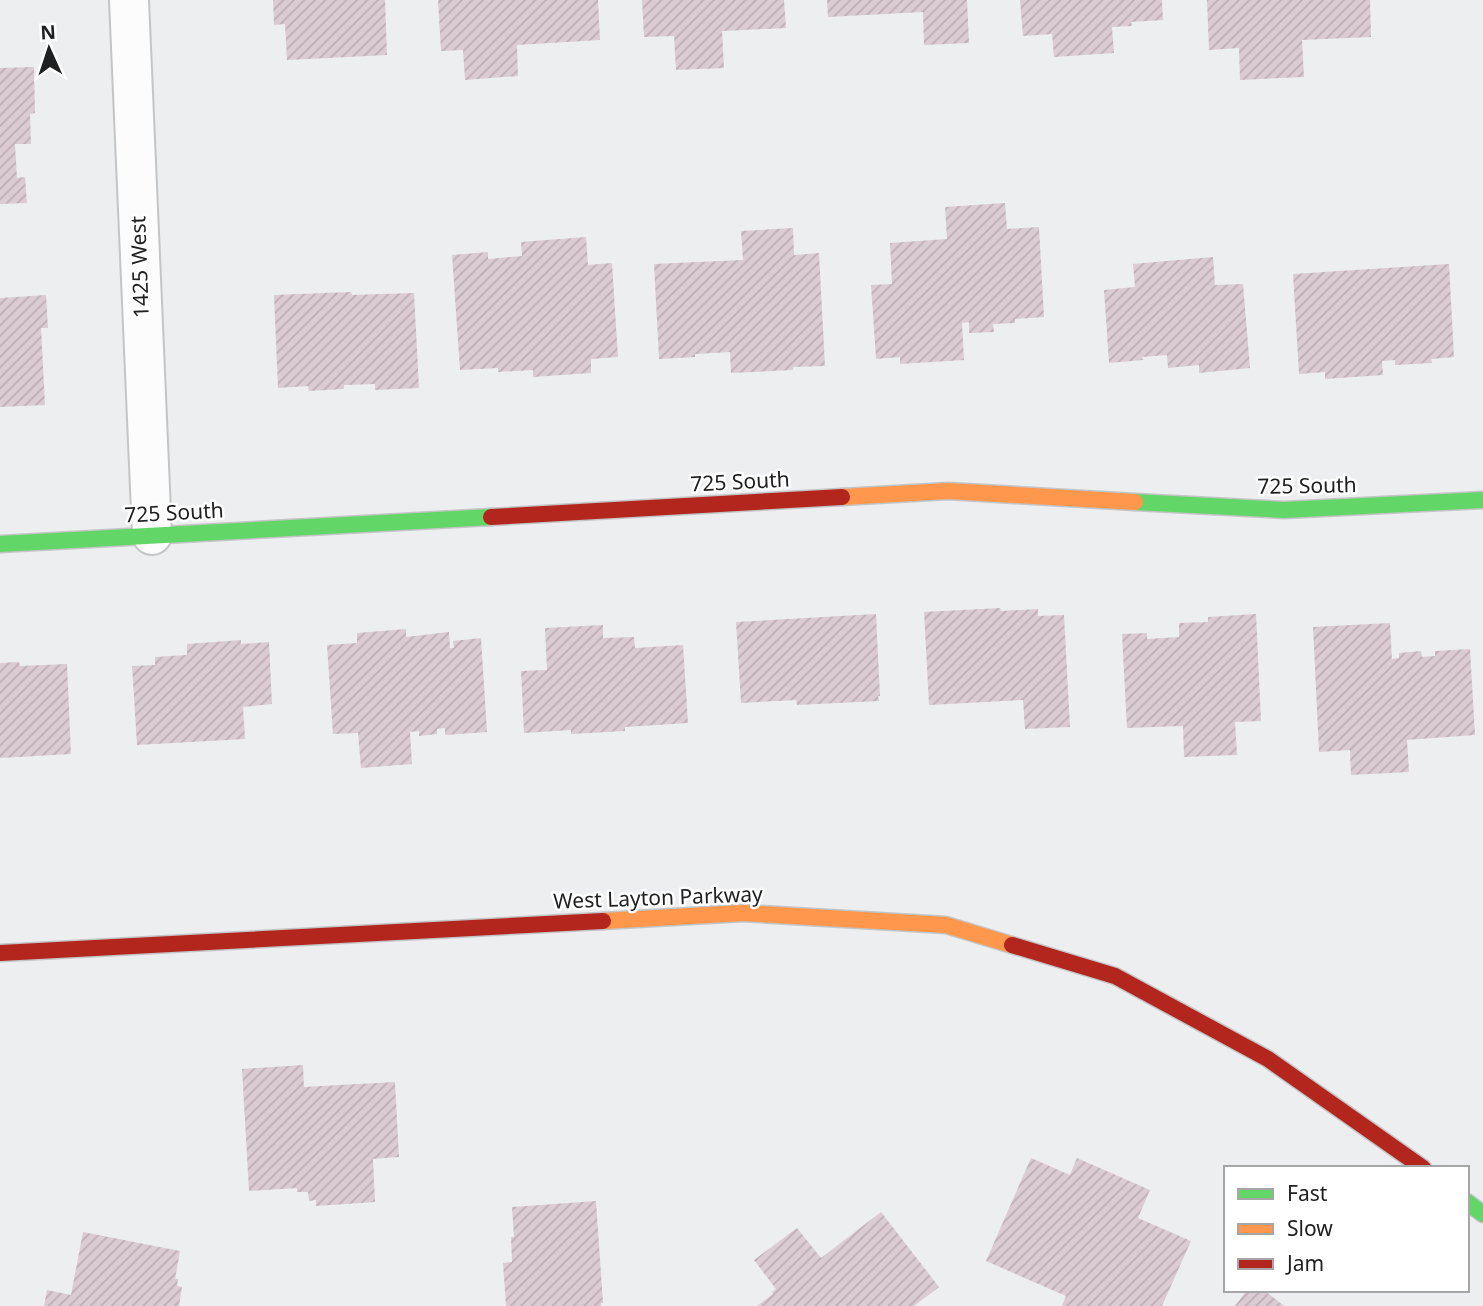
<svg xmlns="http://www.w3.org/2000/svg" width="1483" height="1306" viewBox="0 0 1483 1306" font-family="'Noto Sans',sans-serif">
<defs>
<pattern id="building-hatch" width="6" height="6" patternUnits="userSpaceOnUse" patternTransform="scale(1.75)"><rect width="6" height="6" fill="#dbcbd2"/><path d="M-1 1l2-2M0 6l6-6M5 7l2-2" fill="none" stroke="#bcaeb4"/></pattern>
</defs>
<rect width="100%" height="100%" fill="#edeeef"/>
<g fill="url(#building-hatch)">
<path d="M 273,0 L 385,0 L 387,55 L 287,60 L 285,24 L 274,25 Z"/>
<path d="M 438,0 L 598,0 L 600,40 L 517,45 L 518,76 L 465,80 L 463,50 L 441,51 Z"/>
<path d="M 642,0 L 784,0 L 786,28 L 722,31 L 724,68 L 676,70 L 674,36 L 644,37 Z"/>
<path d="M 827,0 L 967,0 L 969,43 L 924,45 L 923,12 L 828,17 Z"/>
<path d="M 1020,0 L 1162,0 L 1163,20 L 1131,22 L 1132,26 L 1112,27 L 1114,53 L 1054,57 L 1052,34 L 1023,36 Z"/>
<path d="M 1207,0 L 1370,0 L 1371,37 L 1302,40 L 1304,77 L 1240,80 L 1239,48 L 1209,50 Z"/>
<path d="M 34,67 L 35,113 L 30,114 L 31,144 L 15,144 L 17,178 L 25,177 L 27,203 L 0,204 L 0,68 Z"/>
<path d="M 1005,203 L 1007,229 L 1039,227 L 1044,317 L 1015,319 L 1015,323 L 993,324 L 994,332 L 969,333 L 969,322 L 962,323 L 964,360 L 900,364 L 900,357 L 876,359 L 871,285 L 892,284 L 890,243 L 947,239 L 945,207 Z"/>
<path d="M 793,228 L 794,255 L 819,253 L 825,366 L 793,367 L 793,370 L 731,373 L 730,352 L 695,354 L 695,357 L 659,359 L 654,264 L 743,260 L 741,231 Z"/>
<path d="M 586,237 L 588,265 L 612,263 L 618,357 L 591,359 L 591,373 L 533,377 L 533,370 L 498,372 L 498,368 L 460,370 L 452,255 L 488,252 L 488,259 L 522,256 L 521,242 Z"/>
<path d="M 1213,257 L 1215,285 L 1243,284 L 1250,368 L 1199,373 L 1199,365 L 1168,368 L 1167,355 L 1142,357 L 1143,360 L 1109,363 L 1104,290 L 1135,287 L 1133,264 Z"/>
<path d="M 1449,264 L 1454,357 L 1431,359 L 1432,363 L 1395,365 L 1395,360 L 1382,361 L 1383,375 L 1325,379 L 1325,372 L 1299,374 L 1293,274 Z"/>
<path d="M 351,292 L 352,295 L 414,293 L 419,388 L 375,390 L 375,384 L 344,385 L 344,389 L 309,391 L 308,386 L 278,388 L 274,295 Z"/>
<path d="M 46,295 L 48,328 L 41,328 L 45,405 L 0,407 L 0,298 Z"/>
<path d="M 1000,608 L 1001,611 L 1038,609 L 1038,616 L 1064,615 L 1070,727 L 1025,729 L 1023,700 L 929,705 L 924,612 Z"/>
<path d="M 876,614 L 880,696 L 878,696 L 879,701 L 797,705 L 796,700 L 741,703 L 736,622 Z"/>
<path d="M 1256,614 L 1261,721 L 1235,722 L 1237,755 L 1184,757 L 1183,726 L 1127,728 L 1122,634 L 1147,633 L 1147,639 L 1179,637 L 1179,623 L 1208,622 L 1208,617 Z"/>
<path d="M 1390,623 L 1392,659 L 1399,658 L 1399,653 L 1421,651 L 1422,657 L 1435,656 L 1435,651 L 1470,649 L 1475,735 L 1407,740 L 1409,772 L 1351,775 L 1350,750 L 1319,752 L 1313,627 Z"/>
<path d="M 603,625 L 603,638 L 634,637 L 635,648 L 683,645 L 688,723 L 625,727 L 625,731 L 571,734 L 571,730 L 524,733 L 521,671 L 547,670 L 545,628 Z"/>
<path d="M 406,629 L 406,637 L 449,632 L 450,648 L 454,648 L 453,641 L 481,638 L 487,732 L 445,735 L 445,728 L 437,729 L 437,734 L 419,736 L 419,731 L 410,732 L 412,764 L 361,768 L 358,733 L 333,734 L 327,645 L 357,643 L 357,633 Z"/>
<path d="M 241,640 L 241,644 L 269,642 L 272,704 L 243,707 L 245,739 L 137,745 L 132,666 L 155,665 L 155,657 L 187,655 L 187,644 Z"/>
<path d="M 19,662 L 20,666 L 67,664 L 71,754 L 0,758 L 0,663 Z"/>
<path d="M 303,1065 L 304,1087 L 395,1082 L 399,1157 L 373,1159 L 375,1202 L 316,1206 L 316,1200 L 309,1201 L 308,1192 L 297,1192 L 297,1188 L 249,1191 L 242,1069 Z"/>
<path d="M 1031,1158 L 1070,1175 L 1077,1158 L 1150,1190 L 1138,1218 L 1191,1241 L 1162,1306 L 1062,1306 L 1066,1296 L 986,1261 Z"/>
<path d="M 596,1201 L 603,1303 L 601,1303 L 601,1306 L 506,1306 L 503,1263 L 512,1262 L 511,1237 L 514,1237 L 512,1207 Z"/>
<path d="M 881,1212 L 939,1287 L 914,1306 L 757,1306 L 773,1294 L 772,1292 L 776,1289 L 754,1260 L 797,1228 L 821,1258 Z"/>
<path d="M 83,1232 L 180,1251 L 175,1279 L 178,1279 L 177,1286 L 182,1287 L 179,1306 L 44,1306 L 47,1290 L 71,1295 Z"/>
<path d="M 1247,1290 L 1264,1290 L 1284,1306 L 1235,1306 Z"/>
</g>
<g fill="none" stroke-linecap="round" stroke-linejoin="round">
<g stroke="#c4c5c6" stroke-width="42">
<path id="street" d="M 129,0 L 152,535"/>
</g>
<g stroke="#c4c5c6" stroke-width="19">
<g id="fast">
<path d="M 1135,502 L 1284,510 L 1483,500"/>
<path d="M 0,544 L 491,517"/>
<path d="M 1467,1202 L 1483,1214"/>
</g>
</g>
<g stroke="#c4c5c6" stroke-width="19">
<g id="slow">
<path d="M 842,497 L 948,491 L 1135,502"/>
<path d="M 603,921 L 743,913 L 946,925 L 1012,945"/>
</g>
</g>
<g stroke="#c4c5c6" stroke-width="19">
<g id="jam">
<path d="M 491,517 L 842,497"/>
<path d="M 1012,945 L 1115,976 L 1268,1059 L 1423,1168"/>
<path d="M 0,953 L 603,921"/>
</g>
</g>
<use href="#street" stroke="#fcfcfd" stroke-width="38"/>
<use href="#fast" stroke="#63d668" stroke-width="16"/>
<use href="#slow" stroke="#ff974d" stroke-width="16"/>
<use href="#jam" stroke="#b3261e" stroke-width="16"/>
</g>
<g text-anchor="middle" stroke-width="5" stroke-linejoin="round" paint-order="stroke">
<g font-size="21" fill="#202021" stroke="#fff">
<text transform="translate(140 267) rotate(-92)" y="7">1425 West</text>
<text transform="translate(740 482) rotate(-3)" y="7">725 South</text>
<text transform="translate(1307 486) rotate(-1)" y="7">725 South</text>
<text transform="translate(174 513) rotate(-3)" y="7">725 South</text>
<text transform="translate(658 898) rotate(-2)" y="7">West Layton Parkway</text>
</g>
</g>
<rect x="1224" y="1166" width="245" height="126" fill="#ffffff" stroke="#a6a6a6" stroke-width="2"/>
<rect x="1238" y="1189" width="35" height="10" fill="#63d668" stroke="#a6a6a6" stroke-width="2"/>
<text x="1287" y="1201" font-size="21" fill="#202021">Fast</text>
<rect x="1238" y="1224" width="35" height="10" fill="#ff974d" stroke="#a6a6a6" stroke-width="2"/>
<text x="1287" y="1236" font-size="21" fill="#202021">Slow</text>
<rect x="1238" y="1259" width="35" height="10" fill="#b3261e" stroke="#a6a6a6" stroke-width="2"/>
<text x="1287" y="1271" font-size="21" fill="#202021">Jam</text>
<g transform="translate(49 49) rotate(357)" stroke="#ffffff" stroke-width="5" paint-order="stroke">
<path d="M0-5L12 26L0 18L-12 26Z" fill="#202021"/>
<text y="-10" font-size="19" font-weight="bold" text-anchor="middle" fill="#202021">N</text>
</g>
</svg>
